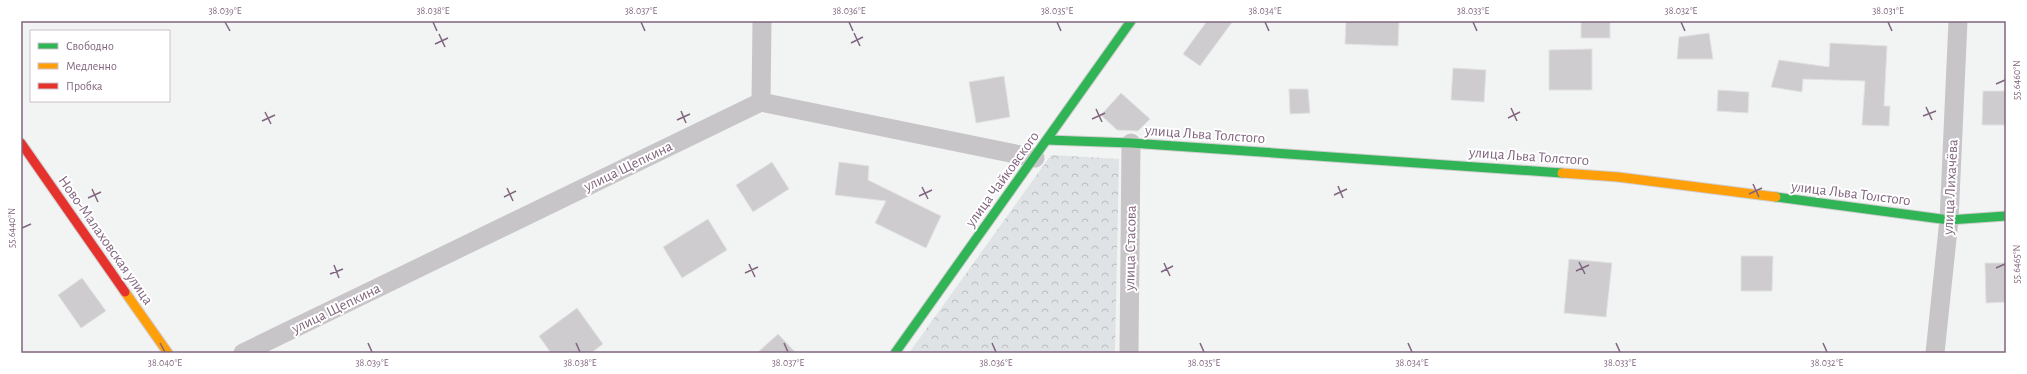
<svg xmlns="http://www.w3.org/2000/svg" width="2027" height="374" viewBox="0 0 2027 374" font-family="'Alegreya Sans',sans-serif">
<defs>
<pattern id="forest-crowns" width="20" height="18" patternUnits="userSpaceOnUse"><rect width="20" height="18" fill="#dfe3e5"/><path d="M2 6a3 3 0 1 1 6 0M12 15a3 3 0 1 1 6 0" fill="none" stroke="#babcbf"/></pattern>
</defs>
<rect width="100%" height="100%" fill="#f2f3f3"/>
<path fill="url(#forest-crowns)" d="M 1051,155 L 1119,159 L 1115,353 L 909,353 Z"/>
<g fill="#cecccf" stroke="#e2e2e2">
<path d="M 1207,21 L 1233,21 L 1200,66 L 1183,54 Z"/>
<path d="M 1346,21 L 1399,21 L 1398,46 L 1345,44 Z"/>
<rect x="1581" y="21" width="29" height="17"/>
<path d="M 1709,33 L 1713,59 L 1677,59 L 1679,37 Z"/>
<path d="M 1830,43 L 1887,46 L 1884,106 L 1890,106 L 1889,126 L 1862,125 L 1865,81 L 1803,79 L 1802,92 L 1771,87 L 1779,60 L 1829,67 Z"/>
<path d="M 1592,49 L 1592,90 L 1549,90 L 1549,50 Z"/>
<path d="M 1453,68 L 1486,70 L 1484,102 L 1451,100 Z"/>
<path d="M 1004,76 L 1010,117 L 976,123 L 969,82 Z"/>
<path d="M 1289,89 L 1308,89 L 1310,113 L 1290,114 Z"/>
<path d="M 1718,90 L 1749,92 L 1748,113 L 1717,111 Z"/>
<path d="M 1983,91 L 2006,91 L 2006,125 L 1982,125 Z"/>
<path d="M 1121,93 L 1150,119 L 1138,131 L 1117,130 L 1101,115 Z"/>
<path d="M 772,162 L 789,189 L 753,212 L 736,185 Z"/>
<path d="M 839,162 L 869,166 L 868,180 L 941,216 L 926,248 L 875,223 L 886,201 L 835,195 Z"/>
<path d="M 708,219 L 727,250 L 682,278 L 663,247 Z"/>
<path d="M 1741,256 L 1773,256 L 1772,291 L 1741,291 Z"/>
<path d="M 1569,259 L 1612,263 L 1606,317 L 1564,313 Z"/>
<path d="M 1985,263 L 2006,263 L 2006,302 L 1986,303 Z"/>
<path d="M 82,278 L 106,311 L 81,328 L 58,295 Z"/>
<path d="M 577,308 L 603,344 L 591,353 L 551,353 L 539,336 Z"/>
<path d="M 778,334 L 796,353 L 757,353 Z"/>
</g>
<g fill="none" stroke-linecap="round" stroke-linejoin="round">
<g stroke="#d0ced0" stroke-width="11">
<g id="fast">
<path d="M 1047,140 L 1131,143 L 1562,173"/>
<path d="M 1776,197 L 1949,220 L 2006,216"/>
<path d="M 895,353 L 1131,21"/>
</g>
</g>
<g stroke="#d0ced0" stroke-width="11">
<g id="slow">
<path d="M 1562,173 L 1618,177 L 1776,197"/>
<path d="M 125,292 L 168,353"/>
</g>
</g>
<g stroke="#d0ced0" stroke-width="11">
<path id="jam" d="M 21,143 L 125,292"/>
</g>
<g stroke="#c8c5c8" stroke-width="19">
<path d="M 761,102 L 762,21"/>
<path d="M 243,353 L 761,102 L 1035,158"/>
<path d="M 1129,353 L 1131,143"/>
<path d="M 1935,353 L 1949,220 L 1958,21"/>
</g>
<use href="#fast" stroke="#30b455" stroke-width="9"/>
<use href="#slow" stroke="#ff9f0a" stroke-width="9"/>
<use href="#jam" stroke="#e5322d" stroke-width="9"/>
</g>
<path fill="none" stroke="#80657e" stroke-width="1.5" d="M 225,22 L 230,31M 433,22 L 437,31M 641,22 L 645,31M 849,22 L 853,31M 1057,22 L 1061,31M 1265,22 L 1269,31M 1473,22 L 1477,31M 1681,22 L 1685,31M 1888,22 L 1892,31M 854,33 L 860,46M 439,34 L 445,47M 851,43 L 863,37M 435,44 L 448,38M 1996,84 L 2005,80M 1926,107 L 1932,120M 1511,108 L 1517,121M 1096,109 L 1102,122M 681,111 L 686,123M 265,112 L 271,124M 1923,116 L 1936,111M 1508,118 L 1520,112M 1092,119 L 1105,113M 677,120 L 690,114M 262,121 L 275,115M 1753,184 L 1759,197M 1338,186 L 1343,198M 922,187 L 928,199M 507,188 L 513,201M 92,189 L 98,202M 1749,194 L 1762,188M 1334,195 L 1347,189M 919,196 L 932,190M 504,197 L 516,191M 88,198 L 101,192M 22,228 L 31,224M 1579,262 L 1585,274M 1164,263 L 1170,276M 749,264 L 755,277M 334,265 L 339,278M 1996,268 L 2005,264M 1576,271 L 1589,265M 1161,272 L 1173,266M 745,273 L 758,267M 330,274 L 343,269M 160,343 L 165,352M 368,343 L 372,352M 576,343 L 580,352M 784,343 L 788,352M 992,343 L 996,352M 1200,343 L 1204,352M 1408,343 L 1412,352M 1616,343 L 1620,352M 1823,343 L 1827,352"/>
<g text-anchor="middle" stroke-width="4" stroke-linejoin="round" paint-order="stroke">
<g font-size="15" fill="#80657e" stroke="#fff">
<text transform="translate(1205 134) rotate(4)" y="5">улица Льва Толстого</text>
<text transform="translate(1529 156) rotate(4)" y="5">улица Льва Толстого</text>
<text transform="translate(628 166) rotate(-26)" y="5">улица Щепкина</text>
<text transform="translate(1002 179) rotate(-54)" y="5">улица Чайковского</text>
<text transform="translate(1950 187) rotate(-87)" y="5">улица Лихачёва</text>
<text transform="translate(1851 193) rotate(7)" y="5">улица Льва Толстого</text>
<text transform="translate(106 240) rotate(55)" y="5">Ново-Малаховская улица</text>
<text transform="translate(1130 248) rotate(-89)" y="5">улица Стасова</text>
<text transform="translate(336 308) rotate(-26)" y="5">улица Щепкина</text>
</g>
</g>
<rect width="2027" height="374" fill="none" stroke="#ffffff" stroke-width="44"/>
<rect x="30" y="30" width="140" height="72" fill="#ffffff" stroke="#ccc1cb"/>
<rect x="38" y="43" width="20" height="6" fill="#30b455" stroke="#ccc1cb"/>
<text x="66" y="50" font-size="12" fill="#80657e">Свободно</text>
<rect x="38" y="63" width="20" height="6" fill="#ff9f0a" stroke="#ccc1cb"/>
<text x="66" y="70" font-size="12" fill="#80657e">Медленно</text>
<rect x="38" y="83" width="20" height="6" fill="#e5322d" stroke="#ccc1cb"/>
<text x="66" y="90" font-size="12" fill="#80657e">Пробка</text>
<rect x="22" y="22" width="1983" height="330" fill="none" stroke="#80657e" stroke-width="1.5"/>
<g font-size="10" text-anchor="middle" fill="#80657e">
<text x="225" y="14">38.039°E</text>
<text x="433" y="14">38.038°E</text>
<text x="641" y="14">38.037°E</text>
<text x="849" y="14">38.036°E</text>
<text x="1057" y="14">38.035°E</text>
<text x="1265" y="14">38.034°E</text>
<text x="1473" y="14">38.033°E</text>
<text x="1681" y="14">38.032°E</text>
<text x="1888" y="14">38.031°E</text>
<text transform="translate(2016 80) rotate(-90)" y="4">55.6460°N</text>
<text transform="translate(11 228) rotate(-90)" y="4">55.6440°N</text>
<text transform="translate(2016 264) rotate(-90)" y="4">55.6465°N</text>
<text x="165" y="366">38.040°E</text>
<text x="372" y="366">38.039°E</text>
<text x="580" y="366">38.038°E</text>
<text x="788" y="366">38.037°E</text>
<text x="996" y="366">38.036°E</text>
<text x="1204" y="366">38.035°E</text>
<text x="1412" y="366">38.034°E</text>
<text x="1620" y="366">38.033°E</text>
<text x="1827" y="366">38.032°E</text>
</g>
</svg>
